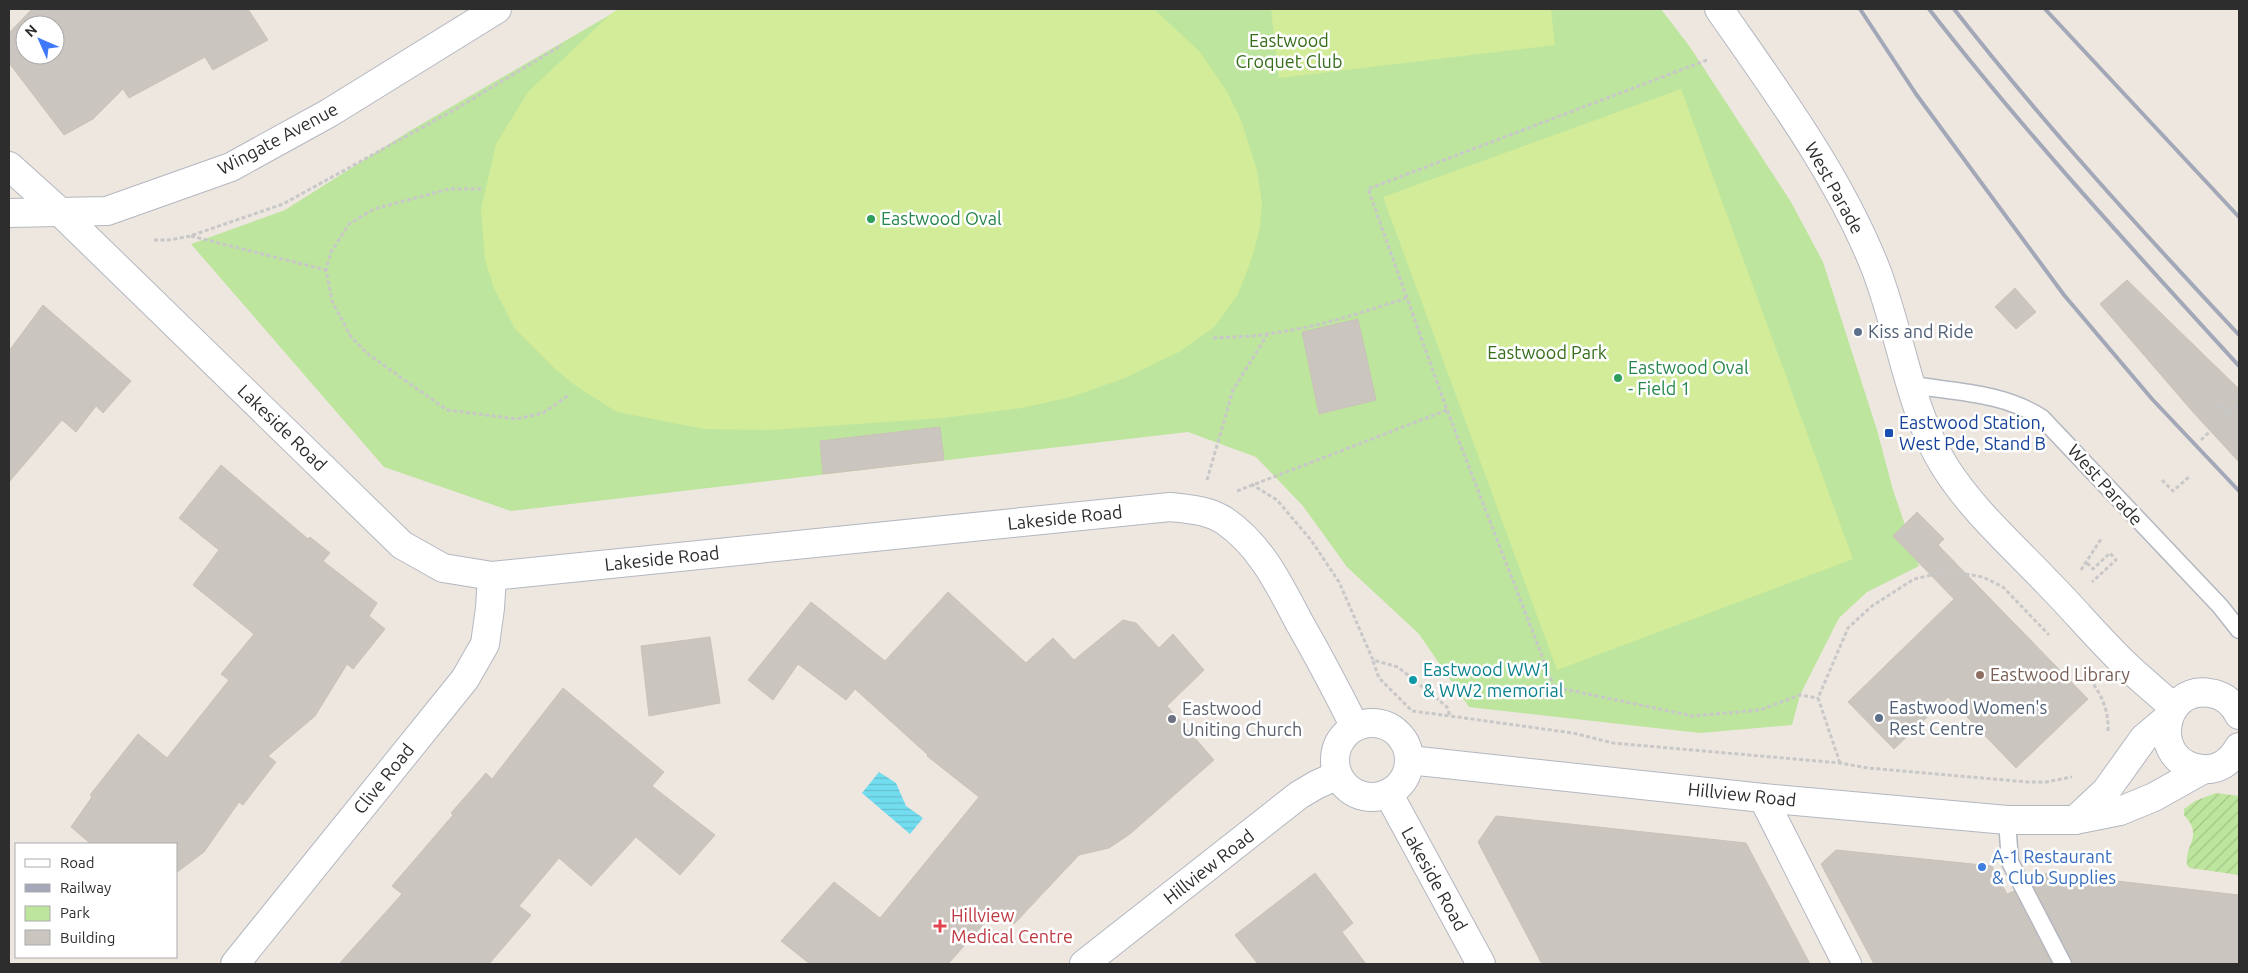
<svg xmlns="http://www.w3.org/2000/svg" width="2248" height="973" viewBox="0 0 2248 973" font-family="Ubuntu,sans-serif">
<defs>
<pattern id="garden-furrows" width="10" height="10" patternUnits="userSpaceOnUse" patternTransform="scale(1.25)"><rect width="10" height="10" fill="#bde59d"/><path d="M-1 1l2-2M0 10L10 0M9 11l2-2" fill="none" stroke="#a3c588"/></pattern>
<pattern id="water-rules" width="6" height="5" patternUnits="userSpaceOnUse" patternTransform="scale(1.25)"><rect width="6" height="5" fill="#73ddf0"/><path d="M0 2.5h6" fill="none" stroke="#64bece"/></pattern>
</defs>
<rect width="100%" height="100%" fill="#eee7e0"/>
<path fill="#bde59d" d="M 620,9 L 1661,9 L 1690,47 L 1791,202 L 1823,262 L 1877,430 L 1893,490 L 1919,566 L 1867,592 L 1839,618 L 1800,695 L 1792,725 L 1700,733 L 1469,707 L 1419,634 L 1347,567 L 1303,506 L 1256,457 L 1188,432 L 511,511 L 384,467 L 191,244 L 285,210 L 413,129 Z"/>
<path fill="url(#garden-furrows)" d="M 2216,793 L 2239,796 L 2239,875 L 2190,868 L 2187,865 C 2185,842 2204,837 2184,815 L 2184,809 L 2195,801 Z"/>
<g fill="#d2ec99">
<path d="M 620,9 L 1154,9 L 1200,52 L 1226,90 L 1241,120 L 1257,170 L 1262,203 L 1260,228 L 1251,261 L 1237,296 L 1214,327 L 1179,352 L 1125,378 L 1071,397 L 1022,408 L 943,418 L 771,430 L 704,429 L 617,412 L 576,386 L 554,368 L 515,329 L 494,288 L 485,260 L 481,209 L 496,144 L 528,92 L 613,12 Z"/>
<path d="M 1271,9 L 1551,9 L 1555,45 L 1279,78 Z"/>
<path d="M 1681,89 L 1853,559 L 1557,670 L 1383,197 Z"/>
</g>
<path fill="url(#water-rules)" d="M 879,772 L 896,783 L 906,806 L 923,818 L 910,834 L 862,793 Z"/>
<g fill="#cac5be" stroke="#cac2b9" fill-rule="evenodd">
<path d="M 32,9 L 248,9 L 268,40 L 213,70 L 205,57 L 129,98 L 123,89 L 93,119 L 64,135 L 9,63 L 9,33 ZM 25,25 L 55,25 L 55,55 L 25,55 Z"/>
<path d="M 2127,280 L 2239,389 L 2239,462 L 2192,411 L 2100,304 Z"/>
<path d="M 2015,288 L 2036,312 L 2016,329 L 1995,307 Z"/>
<path d="M 43,305 L 131,381 L 103,413 L 96,406 L 76,432 L 62,420 L 9,482 L 9,351 Z"/>
<path d="M 1358,319 L 1376,400 L 1319,414 L 1302,332 Z"/>
<path d="M 940,427 L 944,460 L 823,474 L 820,441 Z"/>
<path d="M 221,465 L 308,539 L 310,537 L 330,553 L 323,561 L 377,603 L 369,616 L 385,629 L 353,669 L 347,664 L 315,716 L 268,756 L 276,762 L 243,805 L 239,802 L 204,852 L 176,873 L 176,844 L 91,844 L 71,827 L 92,797 L 90,795 L 138,734 L 167,758 L 229,680 L 221,674 L 254,634 L 193,585 L 219,550 L 179,518 Z"/>
<path d="M 1917,512 L 1944,539 L 1938,545 L 2088,699 L 2016,768 L 1948,697 L 1894,749 L 1848,702 L 1954,599 L 1893,536 Z"/>
<path d="M 948,592 L 1026,663 L 1053,638 L 1074,660 L 1123,620 L 1136,623 L 1159,648 L 1173,634 L 1204,670 L 1167,706 L 1214,760 L 1130,834 L 1109,848 L 1079,855 L 1014,924 L 996,910 L 948,964 L 810,964 L 781,941 L 834,882 L 880,918 L 979,797 L 927,756 L 928,755 L 855,689 L 846,700 L 798,664 L 773,700 L 748,680 L 811,602 L 885,661 Z"/>
<path d="M 710,637 L 720,703 L 649,716 L 641,646 Z"/>
<path d="M 563,688 L 664,772 L 652,786 L 715,835 L 680,875 L 636,837 L 591,886 L 559,858 L 519,906 L 531,915 L 489,964 L 339,964 L 402,894 L 392,886 L 453,815 L 451,813 L 486,773 L 492,779 Z"/>
<path d="M 1496,816 L 1746,843 L 1810,964 L 1542,964 L 1478,842 Z"/>
<path d="M 1836,850 L 1992,866 L 2007,894 L 2014,891 L 2052,964 L 1874,964 L 1821,864 Z"/>
<path d="M 1315,873 L 1353,923 L 1342,932 L 1366,964 L 1258,964 L 1235,935 Z"/>
<path d="M 2047,873 L 2239,895 L 2239,964 L 2073,964 L 2031,881 Z"/>
</g>
<g fill="none" stroke-linecap="round" stroke-linejoin="round">
<g stroke="#b3b7c0" stroke-width="19">
<g id="service">
<path d="M 1912,385 C 1957,392 2004,393 2042,418 L 2220,606 L 2239,630"/>
<path d="M 2007,820 L 2010,862 L 2063,964"/>
</g>
</g>
<g stroke="#b3b7c0" stroke-width="30">
<g id="minor">
<path d="M 1719,9 C 1776,91 1838,174 1875,267 C 1900,330 1910,412 1945,467 C 1973,511 2012,545 2047,582 C 2075,610 2100,641 2129,668 C 2144,682 2159,694 2174,708"/>
<path d="M 9,166 L 59,211 L 402,545 L 443,568 L 492,576 L 1170,507 C 1189,509 1208,510 1225,521 C 1261,546 1279,584 1299,622 C 1319,657 1337,691 1355,727"/>
<path d="M 9,213 L 107,211 L 231,167 L 329,113 L 497,9"/>
<path d="M 1763,798 L 1847,964"/>
<path d="M 235,964 L 465,679 L 485,644 L 490,608 L 492,576"/>
</g>
</g>
<g stroke="#b3b7c0" stroke-width="30">
<g id="tertiary">
<path d="M 2239,715 C 2233,703 2224,695 2210,693 C 2160,685 2149,764 2202,769 C 2219,771 2231,761 2239,747"/>
<circle cx="1372" cy="760" r="37"/>
<path d="M 1409,760 L 1763,798 L 2007,820 L 2075,820 L 2120,811 L 2154,797 L 2204,769"/>
<path d="M 1388,793 L 1481,964"/>
<path d="M 2075,820 L 2106,791 L 2144,738 L 2169,717"/>
<path d="M 1084,964 L 1299,795 L 1316,785 L 1338,775"/>
</g>
</g>
<g stroke="#c8c8c8" stroke-width="3" stroke-dasharray="4 2.5" stroke-linecap="butt">
<path d="M 1707,60 L 1368,189 L 1447,410 L 1554,687 L 1693,716 L 1760,710 L 1800,695 L 1818,698"/>
<path d="M 481,189 L 449,189 L 374,209 L 349,224 L 331,252 L 326,270 L 332,301 L 351,337 L 368,354 L 447,410 L 517,419 L 543,413 L 569,395"/>
<path d="M 191,236 L 326,270"/>
<path d="M 154,240 L 169,240 L 190,236 L 283,204 L 454,110 L 562,45"/>
<path d="M 1213,338 C 1231,337 1249,337 1267,334 C 1315,328 1361,313 1406,298"/>
<path d="M 2214,404 L 2225,408 L 2230,413"/>
<path d="M 2201,440 L 2239,403"/>
<path d="M 1207,480 L 1233,390 L 1267,335"/>
<path d="M 2162,480 L 2173,491 L 2189,477"/>
<path d="M 1251,484 L 1277,500 L 1311,540 L 1339,582 L 1373,660 L 1398,667 L 1447,707 L 1450,716 L 1573,733 L 1613,743 L 1840,763 L 1868,768 L 2028,782 L 2046,782 L 2072,777"/>
<path d="M 1237,491 L 1447,410"/>
<path d="M 2087,563 L 2093,569 L 2110,553 L 2116,560 L 2092,582"/>
<path d="M 2081,570 L 2101,539"/>
<path d="M 1373,661 L 1379,678 L 1412,711 L 1450,716"/>
<path d="M 2086,674 C 2100,692 2109,708 2108,731"/>
<path d="M 1840,763 L 1818,698 L 1848,628 L 1872,606 L 1914,579 L 1940,573 L 1959,573 L 1983,577 L 2003,587 L 2049,635"/>
</g>
<use href="#service" stroke="#fff" stroke-width="16"/>
<use href="#minor" stroke="#fff" stroke-width="28"/>
<use href="#tertiary" stroke="#fff" stroke-width="28"/>
<g stroke="#a2a8b7" stroke-width="4">
<path d="M 1860,9 L 1916,94 L 2064,295 L 2152,399 L 2239,491"/>
<path d="M 1929,9 C 2026,134 2133,250 2239,366"/>
<path d="M 1954,9 C 2043,123 2140,229 2239,335"/>
<path d="M 2045,9 L 2239,217"/>
</g>
</g>
<g fill="#2e9e5b" stroke="#fff" stroke-width="2">
<circle cx="871" cy="219" r="5"/>
<circle cx="1618" cy="378" r="5"/>
</g>
<g fill="#5c6f8a" stroke="#fff" stroke-width="2">
<circle cx="1858" cy="332" r="5"/>
<circle cx="1879" cy="718" r="5"/>
</g>
<rect fill="#1a4fb4" stroke="#fff" stroke-width="2" x="1884" y="428" width="10" height="10" rx="2.5"/>
<circle fill="#8d6e63" stroke="#fff" stroke-width="2" cx="1980" cy="675" r="5"/>
<circle fill="#0f9aa8" stroke="#fff" stroke-width="2" cx="1413" cy="680" r="5"/>
<circle fill="#6b7280" stroke="#fff" stroke-width="2" cx="1172" cy="719" r="5"/>
<circle fill="#3f7fe0" stroke="#fff" stroke-width="2" cx="1982" cy="867" r="5"/>
<path fill="#e0444e" stroke="#fff" stroke-width="2" d="M937.5 918.5h5v5h5v5h-5v5h-5v-5h-5v-5h5z"/>
<g text-anchor="middle" stroke-width="5" stroke-linejoin="round" paint-order="stroke">
<g font-size="18" fill="#356d1b" stroke="#fff">
<text x="1289" y="47">Eastwood<tspan x="1289" dy="21">Croquet Club</tspan></text>
<text x="1547" y="359">Eastwood Park</text>
</g>
<g font-size="18" fill="#2d2d2d" stroke="#fff">
<text transform="translate(278 139) rotate(-28)" y="6">Wingate Avenue</text>
<text transform="translate(1834 188) rotate(61)" y="6">West Parade</text>
<text transform="translate(282 428) rotate(44)" y="6">Lakeside Road</text>
<text transform="translate(2105 485) rotate(48)" y="6">West Parade</text>
<text transform="translate(1065 518) rotate(-6)" y="6">Lakeside Road</text>
<text transform="translate(662 559) rotate(-6)" y="6">Lakeside Road</text>
<text transform="translate(384 779) rotate(-51)" y="6">Clive Road</text>
<text transform="translate(1742 795) rotate(6)" y="6">Hillview Road</text>
<text transform="translate(1209 867) rotate(-38)" y="6">Hillview Road</text>
<text transform="translate(1434 879) rotate(61)" y="6">Lakeside Road</text>
</g>
<g font-size="18" fill="#27864d" stroke="#fff" text-anchor="start">
<text x="881" y="225">Eastwood Oval</text>
<text x="1628" y="374">Eastwood Oval<tspan x="1628" dy="21">- Field 1</tspan></text>
</g>
<g font-size="18" fill="#4e5e75" stroke="#fff" text-anchor="start">
<text x="1868" y="338">Kiss and Ride</text>
<text x="1889" y="714">Eastwood Women's<tspan x="1889" dy="21">Rest Centre</tspan></text>
</g>
<g font-size="18" fill="#164399" stroke="#fff" text-anchor="start">
<text x="1899" y="429">Eastwood Station,<tspan x="1899" dy="21">West Pde, Stand B</tspan></text>
</g>
<g font-size="18" fill="#0d838f" stroke="#fff" text-anchor="start">
<text x="1423" y="676">Eastwood WW1<tspan x="1423" dy="21">&amp; WW2 memorial</tspan></text>
</g>
<g font-size="18" fill="#785e54" stroke="#fff" text-anchor="start">
<text x="1990" y="681">Eastwood Library</text>
</g>
<g font-size="18" fill="#5b616d" stroke="#fff" text-anchor="start">
<text x="1182" y="715">Eastwood<tspan x="1182" dy="21">Uniting Church</tspan></text>
</g>
<g font-size="18" fill="#366cbe" stroke="#fff" text-anchor="start">
<text x="1992" y="863">A-1 Restaurant<tspan x="1992" dy="21">&amp; Club Supplies</tspan></text>
</g>
<g font-size="18" fill="#be3a42" stroke="#fff" text-anchor="start">
<text x="951" y="922">Hillview<tspan x="951" dy="21">Medical Centre</tspan></text>
</g>
</g>
<rect width="2248" height="973" fill="none" stroke="#2d2d2d" stroke-width="20"/>
<rect x="15" y="843" width="162" height="115" fill="#ffffff" stroke="#ababab"/>
<rect x="25" y="859" width="25" height="8" fill="#ffffff" stroke="#ababab"/>
<text x="60" y="868" font-size="15" fill="#2d2d2d">Road</text>
<rect x="25" y="884" width="25" height="8" fill="#a2a8b7" stroke="#ababab"/>
<text x="60" y="893" font-size="15" fill="#2d2d2d">Railway</text>
<rect x="25" y="906" width="25" height="15" fill="#bde59d" stroke="#ababab"/>
<text x="60" y="918" font-size="15" fill="#2d2d2d">Park</text>
<rect x="25" y="930" width="25" height="15" fill="#cac5be" stroke="#ababab"/>
<text x="60" y="943" font-size="15" fill="#2d2d2d">Building</text>
<g transform="translate(40 40) rotate(315)"><circle r="24" fill="#ffffff" stroke="#ababab"/>
<path d="M0-4L9 19L0 12L-9 19Z" fill="#4078fb"/>
<text y="-8" font-size="14" font-weight="bold" text-anchor="middle" fill="#2d2d2d">N</text>
</g>
</svg>
